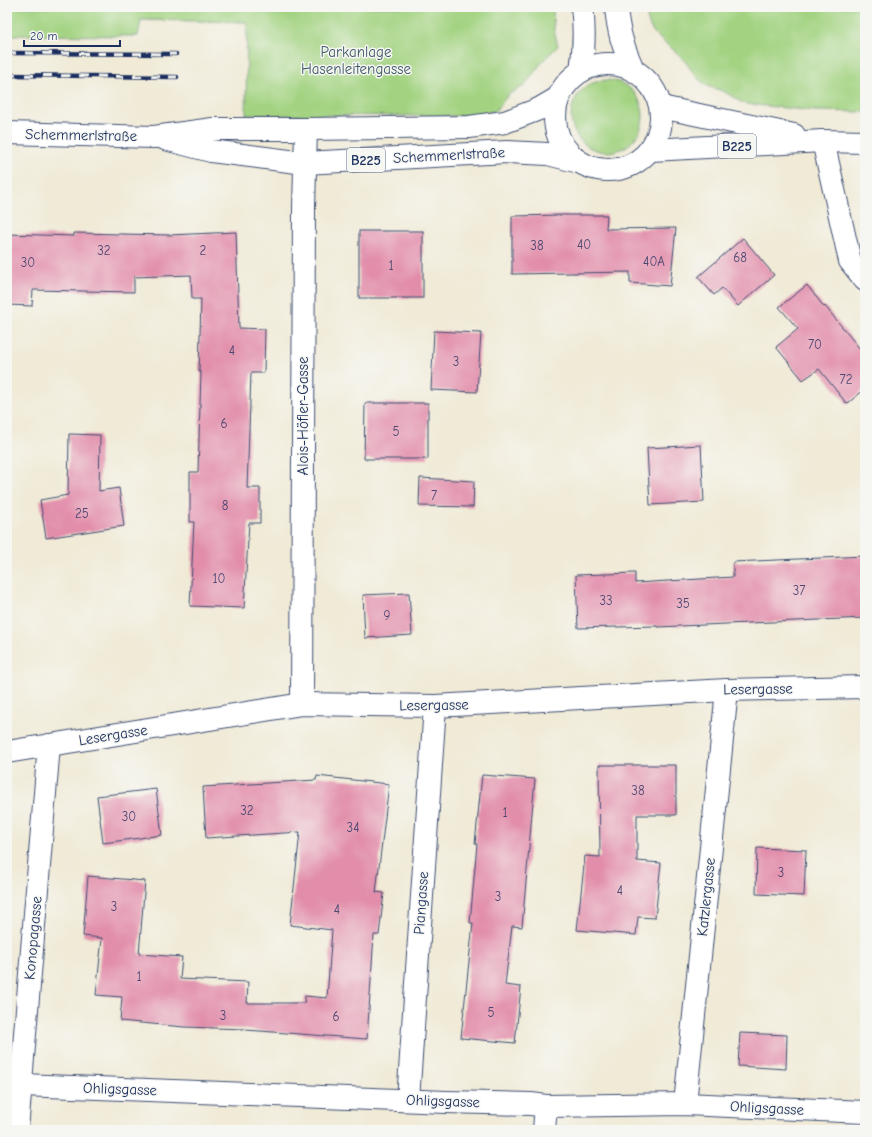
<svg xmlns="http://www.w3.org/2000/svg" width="872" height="1137" viewBox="0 0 872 1137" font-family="'Comic Neue',sans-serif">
<rect width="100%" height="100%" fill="#f6f6f2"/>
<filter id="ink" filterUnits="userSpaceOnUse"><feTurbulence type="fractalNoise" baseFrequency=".025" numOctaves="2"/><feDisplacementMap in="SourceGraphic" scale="8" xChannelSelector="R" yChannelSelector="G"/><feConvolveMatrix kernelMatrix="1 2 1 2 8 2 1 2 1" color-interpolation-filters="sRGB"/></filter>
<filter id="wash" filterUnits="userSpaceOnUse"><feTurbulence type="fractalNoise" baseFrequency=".012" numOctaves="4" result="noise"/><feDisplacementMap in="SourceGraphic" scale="16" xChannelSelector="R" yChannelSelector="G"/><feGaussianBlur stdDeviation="0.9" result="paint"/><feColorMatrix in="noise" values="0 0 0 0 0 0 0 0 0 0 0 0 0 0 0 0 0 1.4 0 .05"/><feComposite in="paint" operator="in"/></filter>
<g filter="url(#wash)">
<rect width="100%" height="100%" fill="#f0ead6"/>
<g fill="#a3d381" stroke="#5f8170">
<path d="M 7,7 L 553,7 L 554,30 L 558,46 L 542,62 L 524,86 L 509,94 L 495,111 L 468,116 L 444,116 L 246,115 L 247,22 L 141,20 L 138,36 L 7,35 Z"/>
<path d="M 647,7 L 865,7 L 865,112 L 815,111 L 746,104 C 736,101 731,94 722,91 C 715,88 709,88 703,83 C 694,76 689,65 681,57 C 665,40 644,34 647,7 Z"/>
<circle cx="607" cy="116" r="36"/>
</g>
<g id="blocks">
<g fill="#e28eab">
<path d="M 562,215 L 607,215 L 606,229 L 676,228 L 670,286 L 630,283 L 630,272 L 512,274 L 512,216 Z"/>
<rect x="359" y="231" width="64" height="67"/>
<path d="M 236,232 L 239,328 L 265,329 L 264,373 L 251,373 L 247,488 L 260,488 L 260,523 L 249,523 L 244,608 L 190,606 L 194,522 L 190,522 L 190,472 L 198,472 L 201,372 L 199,372 L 201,299 L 192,299 L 191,275 L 134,277 L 134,292 L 33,290 L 32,306 L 7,305 L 7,234 L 74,236 L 74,233 L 169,235 Z"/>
<path d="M 743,238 L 774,275 L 738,306 L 722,288 L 714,295 L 698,277 Z"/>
<path d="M 807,285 L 824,307 L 825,306 L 865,355 L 865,389 L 847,404 L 819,369 L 803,380 L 776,347 L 798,329 L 779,307 Z"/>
<path d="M 434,331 L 481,333 L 477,392 L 431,390 Z"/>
<path d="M 365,403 L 428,403 L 428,459 L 364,459 Z"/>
<path d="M 69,434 L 100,435 L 99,491 L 119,488 L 124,526 L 46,538 L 40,500 L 68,495 Z"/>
<path d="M 701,445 L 704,502 L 650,505 L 647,448 Z"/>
<path d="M 420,478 L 474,481 L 473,507 L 419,506 Z"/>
<path d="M 865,556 L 865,618 L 657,627 L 657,626 L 578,628 L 576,575 L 635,573 L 635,583 L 733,577 L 733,562 Z"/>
<path d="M 409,593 L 412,635 L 365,638 L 363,595 Z"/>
<path d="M 599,765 L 676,765 L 676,815 L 637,815 L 637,861 L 661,863 L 655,918 L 638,917 L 636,935 L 577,930 L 585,856 L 600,857 Z"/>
<path d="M 482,775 L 535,779 L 522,927 L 512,926 L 505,985 L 521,987 L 515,1043 L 461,1038 L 473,923 L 470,923 L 477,844 L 475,844 Z"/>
<path d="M 317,776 L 389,784 L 376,892 L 384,893 L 379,935 L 374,935 L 367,1039 L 246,1030 L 246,1029 L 184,1027 L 120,1021 L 122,997 L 96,995 L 102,938 L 83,936 L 88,876 L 145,881 L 139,954 L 182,957 L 180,979 L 248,982 L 247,1003 L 304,1003 L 305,996 L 327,998 L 332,930 L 290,925 L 300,832 L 206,838 L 203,787 L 316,780 Z"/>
<path d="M 156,789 L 162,835 L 103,843 L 97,796 Z"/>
<path d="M 757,848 L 806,850 L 804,896 L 756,894 Z"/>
<path d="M 740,1033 L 787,1035 L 786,1069 L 738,1066 Z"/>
</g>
</g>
</g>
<g filter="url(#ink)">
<use href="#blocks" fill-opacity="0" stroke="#3b4b70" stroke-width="1"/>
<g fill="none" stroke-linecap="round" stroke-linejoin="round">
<g stroke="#3b4b70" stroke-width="24">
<g id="minor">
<path d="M 616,7 C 618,31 623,47 633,69"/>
<path d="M 581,71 C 584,49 585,29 582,7"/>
<path d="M 823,141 L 850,261 L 865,280"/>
<path d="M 302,704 L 304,208 L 306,129"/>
<path d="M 7,752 L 302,704 L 435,706 L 727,690 L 865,687"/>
<path d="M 22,1085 L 446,1102 L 531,1104 L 546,1106 L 685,1104 L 865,1112"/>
<path d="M 408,1100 L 435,706"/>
<path d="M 685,1104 L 727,690"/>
<path d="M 17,1130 L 49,745"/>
<path d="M 544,1130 L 546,1106"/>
</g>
</g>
<g stroke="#3b4b70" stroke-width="24">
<g id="major">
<circle cx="608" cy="117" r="53"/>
<path d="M 661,107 L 794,135"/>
<path d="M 7,133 L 154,137 L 213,129 L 306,129 L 469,127 L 505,122 L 539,109 L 558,98"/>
<path d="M 165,139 L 211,151 L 305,163 L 507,152 L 548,154 L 579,162"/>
<path d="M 651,150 L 823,141 L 865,142"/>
</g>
</g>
<use href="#minor" stroke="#fff" stroke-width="22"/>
<use href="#major" stroke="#fff" stroke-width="22"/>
<g stroke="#1b2f5e" stroke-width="4.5">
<g id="rail">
<path d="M 7,53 L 176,54"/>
<path d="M 7,75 L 177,77"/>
</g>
</g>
<use href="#rail" stroke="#f6f6f2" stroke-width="3" stroke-dasharray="9" stroke-linecap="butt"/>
</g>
</g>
<g text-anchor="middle" stroke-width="3" stroke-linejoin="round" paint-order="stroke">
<g font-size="13" fill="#4d4771">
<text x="584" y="249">40</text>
<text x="537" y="250">38</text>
<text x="104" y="255">32</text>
<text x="203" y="255">2</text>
<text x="740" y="262">68</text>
<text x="654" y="266">40A</text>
<text x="28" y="267">30</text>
<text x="391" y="270">1</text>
<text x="815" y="349">70</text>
<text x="232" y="355">4</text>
<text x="456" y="366">3</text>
<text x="846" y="384">72</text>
<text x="224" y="428">6</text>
<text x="396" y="436">5</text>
<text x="434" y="500">7</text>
<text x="225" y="510">8</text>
<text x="82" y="518">25</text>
<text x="219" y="583">10</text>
<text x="799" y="595">37</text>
<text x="606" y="605">33</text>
<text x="683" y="608">35</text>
<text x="387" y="620">9</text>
<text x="638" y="795">38</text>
<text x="247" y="815">32</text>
<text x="505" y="817">1</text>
<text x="129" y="821">30</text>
<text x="353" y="832">34</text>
<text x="781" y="877">3</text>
<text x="620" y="895">4</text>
<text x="498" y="901">3</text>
<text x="114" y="911">3</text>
<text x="337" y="914">4</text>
<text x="139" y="981">1</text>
<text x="491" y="1017">5</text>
<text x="223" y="1020">3</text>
<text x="336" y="1021">6</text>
</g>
<g fill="#f6f6f2" stroke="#5d6b8a" stroke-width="1">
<rect x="718" y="134" width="38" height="24" rx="3"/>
<rect x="347" y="148" width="38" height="24" rx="3"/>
</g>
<g font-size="14" font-weight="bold" fill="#1b2f5e">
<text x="737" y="151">B225</text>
<text x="366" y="165">B225</text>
</g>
<g font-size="15" fill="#3d5867" stroke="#f6f6f2">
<text x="356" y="57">Parkanlage<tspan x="356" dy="17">Hasenleitengasse</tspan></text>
</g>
<g font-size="15" fill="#1b2f5e" stroke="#f6f6f2">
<text transform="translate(81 135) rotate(1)" y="5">Schemmerlstraße</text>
<text transform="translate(449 155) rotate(-3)" y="5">Schemmerlstraße</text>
<text transform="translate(303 416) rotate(-90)" y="5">Alois-Höfler-Gasse</text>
<text transform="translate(758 689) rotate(-1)" y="5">Lesergasse</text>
<text transform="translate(434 705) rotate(-1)" y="5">Lesergasse</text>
<text transform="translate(113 735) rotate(-9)" y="5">Lesergasse</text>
<text transform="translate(706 897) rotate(-84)" y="5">Katzlergasse</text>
<text transform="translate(421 903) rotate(-86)" y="5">Piangasse</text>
<text transform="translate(33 938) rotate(-85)" y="5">Konopagasse</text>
<text transform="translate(120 1089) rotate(2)" y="5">Ohligsgasse</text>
<text transform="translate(443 1101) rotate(2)" y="5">Ohligsgasse</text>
<text transform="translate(767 1108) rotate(3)" y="5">Ohligsgasse</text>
</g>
</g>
<rect width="872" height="1137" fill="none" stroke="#f6f6f2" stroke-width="24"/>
<path d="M24 40v6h96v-6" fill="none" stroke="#1b2f5e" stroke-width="2"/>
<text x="30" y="40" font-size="12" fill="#1b2f5e" stroke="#f6f6f2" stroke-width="3" paint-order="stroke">20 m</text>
</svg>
